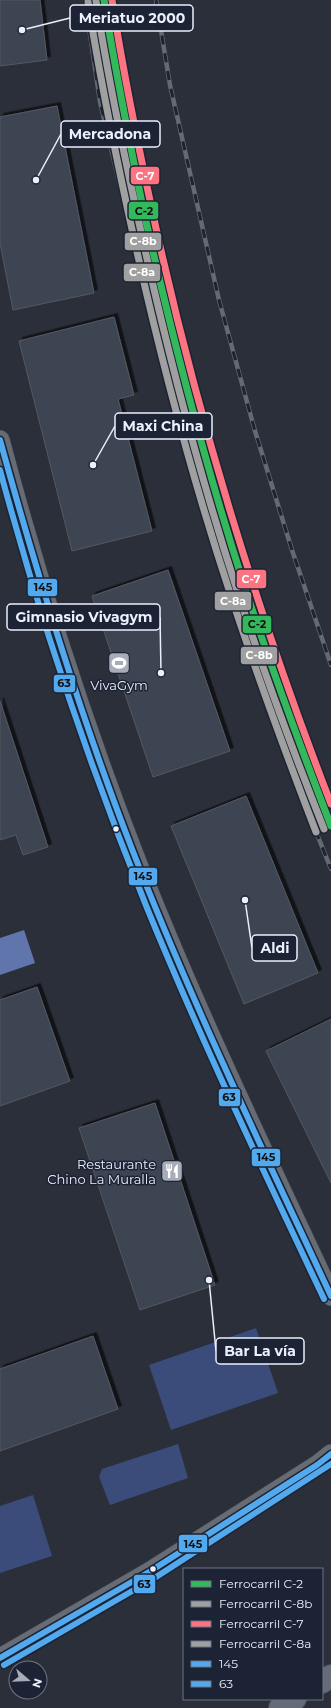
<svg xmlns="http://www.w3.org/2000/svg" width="331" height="1708" viewBox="0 0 331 1708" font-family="Montserrat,sans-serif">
<defs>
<filter id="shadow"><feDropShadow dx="3.5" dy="-3.5" stdDeviation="0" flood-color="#0009"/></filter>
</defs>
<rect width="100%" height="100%" fill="#2b2f39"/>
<g fill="#3b4c7b">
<path d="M 256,1328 L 278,1393 L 171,1430 L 149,1365 Z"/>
<path d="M 178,1444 L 188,1478 L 110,1505 L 99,1477 L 102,1469 Z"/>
<path d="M 33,1495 L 52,1556 L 0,1573 L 0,1506 Z"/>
</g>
<path fill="#6075ac" d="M 24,930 L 35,963 L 0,975 L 0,938 Z"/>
<g fill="#3e4453" stroke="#555861" filter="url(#shadow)">
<path d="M 0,0 L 40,0 L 47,60 L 0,66 Z"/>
<path d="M 57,106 L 94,293 L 13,310 L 0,243 L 0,117 Z"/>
<path d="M 114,317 L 134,395 L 118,399 L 152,531 L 72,551 L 19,341 Z"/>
<path d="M 168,570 L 230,751 L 153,777 L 92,596 Z"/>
<path d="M 0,701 L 48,847 L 23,855 L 16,835 L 0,840 Z"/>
<path d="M 246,796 L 318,973 L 244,1004 L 171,826 Z"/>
<path d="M 37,987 L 70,1081 L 0,1106 L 0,1000 Z"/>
<path d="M 331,1019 L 331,1183 L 266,1051 Z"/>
<path d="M 155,1103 L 215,1285 L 140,1310 L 79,1128 Z"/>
<path d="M 93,1336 L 118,1409 L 0,1451 L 0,1369 Z"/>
</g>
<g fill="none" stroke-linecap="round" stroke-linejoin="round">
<g stroke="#484b54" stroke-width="20">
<g id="minor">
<path d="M 0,440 C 37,579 80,715 132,849 C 191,1001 262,1148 331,1296"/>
<path d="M 0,1658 L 149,1572 L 317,1465 L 331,1454"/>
</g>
</g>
<g stroke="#484b54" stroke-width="24">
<g id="motorway">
<path d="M 322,1682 L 331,1676"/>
<path d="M 280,1708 L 295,1699"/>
</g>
</g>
<use href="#minor" stroke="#676b73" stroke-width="19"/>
<use href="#motorway" stroke="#666b78" stroke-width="22"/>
<g stroke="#666970" stroke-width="4.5">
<g id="rail">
<path d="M 85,0 L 100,102 L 162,363 L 186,455 L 213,544 L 278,737 L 331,869"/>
<path d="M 156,0 L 170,85 L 219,300 L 255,431 L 292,550 L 331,665"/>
</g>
</g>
<use href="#rail" stroke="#1c2335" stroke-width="3" stroke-dasharray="9" stroke-linecap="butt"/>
<g stroke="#1c2335" stroke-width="9">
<g id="bus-1">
<path d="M 0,440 C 38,578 80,715 132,849 C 191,1001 262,1148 331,1296"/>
<path d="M 0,1658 L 149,1572 L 317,1465 L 331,1454"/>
</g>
</g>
<g stroke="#1c2335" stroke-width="9">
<g id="bus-2">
<path d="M 0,470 C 40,619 89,765 147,908 C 201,1040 263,1170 324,1299"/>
<path d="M 4,1665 L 153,1579 L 331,1464"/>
</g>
</g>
<use href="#bus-1" stroke="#53a9ee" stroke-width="6"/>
<use href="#bus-2" stroke="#53a9ee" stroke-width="6"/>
<g stroke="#1c2335" stroke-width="10">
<path id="rail-1" d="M 104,0 C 115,70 129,139 143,208 C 172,337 205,465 246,591 C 272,670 301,748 331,826"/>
</g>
<g stroke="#1c2335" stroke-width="10">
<path id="rail-2" d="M 96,1 C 107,71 121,140 136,209 C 164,339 197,467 238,593 C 264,673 293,751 324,829"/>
</g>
<g stroke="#1c2335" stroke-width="10">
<path id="rail-3" d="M 112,0 C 123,71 137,140 152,210 C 196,413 256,610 331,804"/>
</g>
<g stroke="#1c2335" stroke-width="10">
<path id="rail-4" d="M 88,2 C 99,72 113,142 128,211 C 156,341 189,469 231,596 C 257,675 286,754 316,832"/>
</g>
<use href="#rail-1" stroke="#33b95b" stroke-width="7"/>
<use href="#rail-2" stroke="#a0a0a0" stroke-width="7"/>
<use href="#rail-3" stroke="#fc7381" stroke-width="7"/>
<use href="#rail-4" stroke="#a0a0a0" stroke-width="7"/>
</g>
<defs>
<g id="stadium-square" transform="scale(1.15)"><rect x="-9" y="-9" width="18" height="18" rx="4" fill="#a7acb8" stroke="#1c2335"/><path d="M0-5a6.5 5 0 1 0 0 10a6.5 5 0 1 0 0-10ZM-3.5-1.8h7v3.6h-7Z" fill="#fff"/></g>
<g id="restaurant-square" transform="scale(1.15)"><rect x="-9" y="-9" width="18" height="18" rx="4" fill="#a7acb8" stroke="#1c2335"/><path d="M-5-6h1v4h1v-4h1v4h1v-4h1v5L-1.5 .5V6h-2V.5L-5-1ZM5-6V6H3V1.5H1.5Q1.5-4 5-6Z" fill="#fff"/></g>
</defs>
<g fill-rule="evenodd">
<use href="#stadium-square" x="119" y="663"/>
<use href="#restaurant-square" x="172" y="1171"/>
</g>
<g fill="#eaf0fc" stroke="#1c2335" stroke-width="1.5">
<circle cx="116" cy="829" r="3.5"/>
<circle cx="153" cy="1569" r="3.5"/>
</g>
<g text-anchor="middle" stroke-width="3" stroke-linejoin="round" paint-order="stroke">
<g font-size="13" fill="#eaf0fc" stroke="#1c2335">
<text x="119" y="690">VivaGym</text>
<text x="156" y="1169" text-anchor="end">Restaurante<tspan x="156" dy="15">Chino La Muralla</tspan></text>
</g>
</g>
<path fill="none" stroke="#eaf0fc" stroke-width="1.5" d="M22 30L70 18M36 180L61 134M93 465L115 426M161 673L160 617M245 900L252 948M209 1280L216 1351"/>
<g fill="#eaf0fc" stroke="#1c2335" stroke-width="1.5">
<circle cx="22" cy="30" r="4"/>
<circle cx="36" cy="180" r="4"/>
<circle cx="93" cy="465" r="4"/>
<circle cx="161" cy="673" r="4"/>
<circle cx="245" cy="900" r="4"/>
<circle cx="209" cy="1280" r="4"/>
</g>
<g fill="#1c2335" stroke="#eaf0fc" stroke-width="1.5">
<rect x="70" y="5" width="123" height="26" rx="4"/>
<rect x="61" y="121" width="99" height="26" rx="4"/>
<rect x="115" y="413" width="97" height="26" rx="4"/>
<rect x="7" y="604" width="153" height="26" rx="4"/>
<rect x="252" y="935" width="45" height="26" rx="4"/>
<rect x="216" y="1338" width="88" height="26" rx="4"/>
</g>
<g font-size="14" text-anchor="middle" font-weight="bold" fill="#eaf0fc">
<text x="132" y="23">Meriatuo 2000</text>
<text x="110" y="139">Mercadona</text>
<text x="163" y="431">Maxi China</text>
<text x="84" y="622">Gimnasio Vivagym</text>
<text x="275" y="953">Aldi</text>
<text x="260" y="1356">Bar La vía</text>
</g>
<g stroke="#1c2335" stroke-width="1.5">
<rect x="130" y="166" width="30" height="19" rx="4" fill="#fc7381"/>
<rect x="128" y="201" width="31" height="19" rx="4" fill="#33b95b"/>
<rect x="124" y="232" width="38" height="19" rx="4" fill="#a0a0a0"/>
<rect x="123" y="263" width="38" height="19" rx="4" fill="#a0a0a0"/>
<rect x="236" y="569" width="31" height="20" rx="4" fill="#fc7381"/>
<rect x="27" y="578" width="31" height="19" rx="4" fill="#53a9ee"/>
<rect x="214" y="591" width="38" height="20" rx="4" fill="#a0a0a0"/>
<rect x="242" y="615" width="30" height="19" rx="4" fill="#33b95b"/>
<rect x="240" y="646" width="38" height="19" rx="4" fill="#a0a0a0"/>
<rect x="53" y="674" width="23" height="19" rx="4" fill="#53a9ee"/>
<rect x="128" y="867" width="30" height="19" rx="4" fill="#53a9ee"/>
<rect x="218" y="1088" width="23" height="19" rx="4" fill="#53a9ee"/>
<rect x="251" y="1148" width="30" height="19" rx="4" fill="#53a9ee"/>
<rect x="178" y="1534" width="30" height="19" rx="4" fill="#53a9ee"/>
<rect x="133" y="1574" width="23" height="20" rx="4" fill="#53a9ee"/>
</g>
<g font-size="11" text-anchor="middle" font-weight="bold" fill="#fff">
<text x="145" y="180">C-7</text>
<text x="143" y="245">C-8b</text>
<text x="142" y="276">C-8a</text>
<text x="251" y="583">C-7</text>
<text x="233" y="605">C-8a</text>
<text x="259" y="659">C-8b</text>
</g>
<g font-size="11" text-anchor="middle" font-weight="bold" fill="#111">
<text x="144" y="215">C-2</text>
<text x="43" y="591">145</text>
<text x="257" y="628">C-2</text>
<text x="64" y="687">63</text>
<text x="143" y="880">145</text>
<text x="229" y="1101">63</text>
<text x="266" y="1161">145</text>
<text x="193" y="1548">145</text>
<text x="144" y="1588">63</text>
</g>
<rect x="183" y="1568" width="140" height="132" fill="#1c2335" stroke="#6e7585"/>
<rect x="191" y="1581" width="20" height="6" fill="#33b95b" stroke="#6e7585"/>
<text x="219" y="1588" font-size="12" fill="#eaf0fc">Ferrocarril C-2</text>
<rect x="191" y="1601" width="20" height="6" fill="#a0a0a0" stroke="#6e7585"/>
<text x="219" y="1608" font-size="12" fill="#eaf0fc">Ferrocarril C-8b</text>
<rect x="191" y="1621" width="20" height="6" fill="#fc7381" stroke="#6e7585"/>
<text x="219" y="1628" font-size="12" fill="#eaf0fc">Ferrocarril C-7</text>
<rect x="191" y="1641" width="20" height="6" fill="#a0a0a0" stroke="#6e7585"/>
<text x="219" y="1648" font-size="12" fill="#eaf0fc">Ferrocarril C-8a</text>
<rect x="191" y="1661" width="20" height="6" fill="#53a9ee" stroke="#6e7585"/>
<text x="219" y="1668" font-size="12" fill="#eaf0fc">145</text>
<rect x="191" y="1681" width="20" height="6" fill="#53a9ee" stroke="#6e7585"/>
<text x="219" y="1688" font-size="12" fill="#eaf0fc">63</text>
<g transform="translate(28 1680) rotate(109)"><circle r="19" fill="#1c2335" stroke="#6e7585"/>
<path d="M0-3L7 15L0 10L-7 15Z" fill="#a7acb8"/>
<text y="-6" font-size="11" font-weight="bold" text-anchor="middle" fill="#eaf0fc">N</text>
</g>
</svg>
